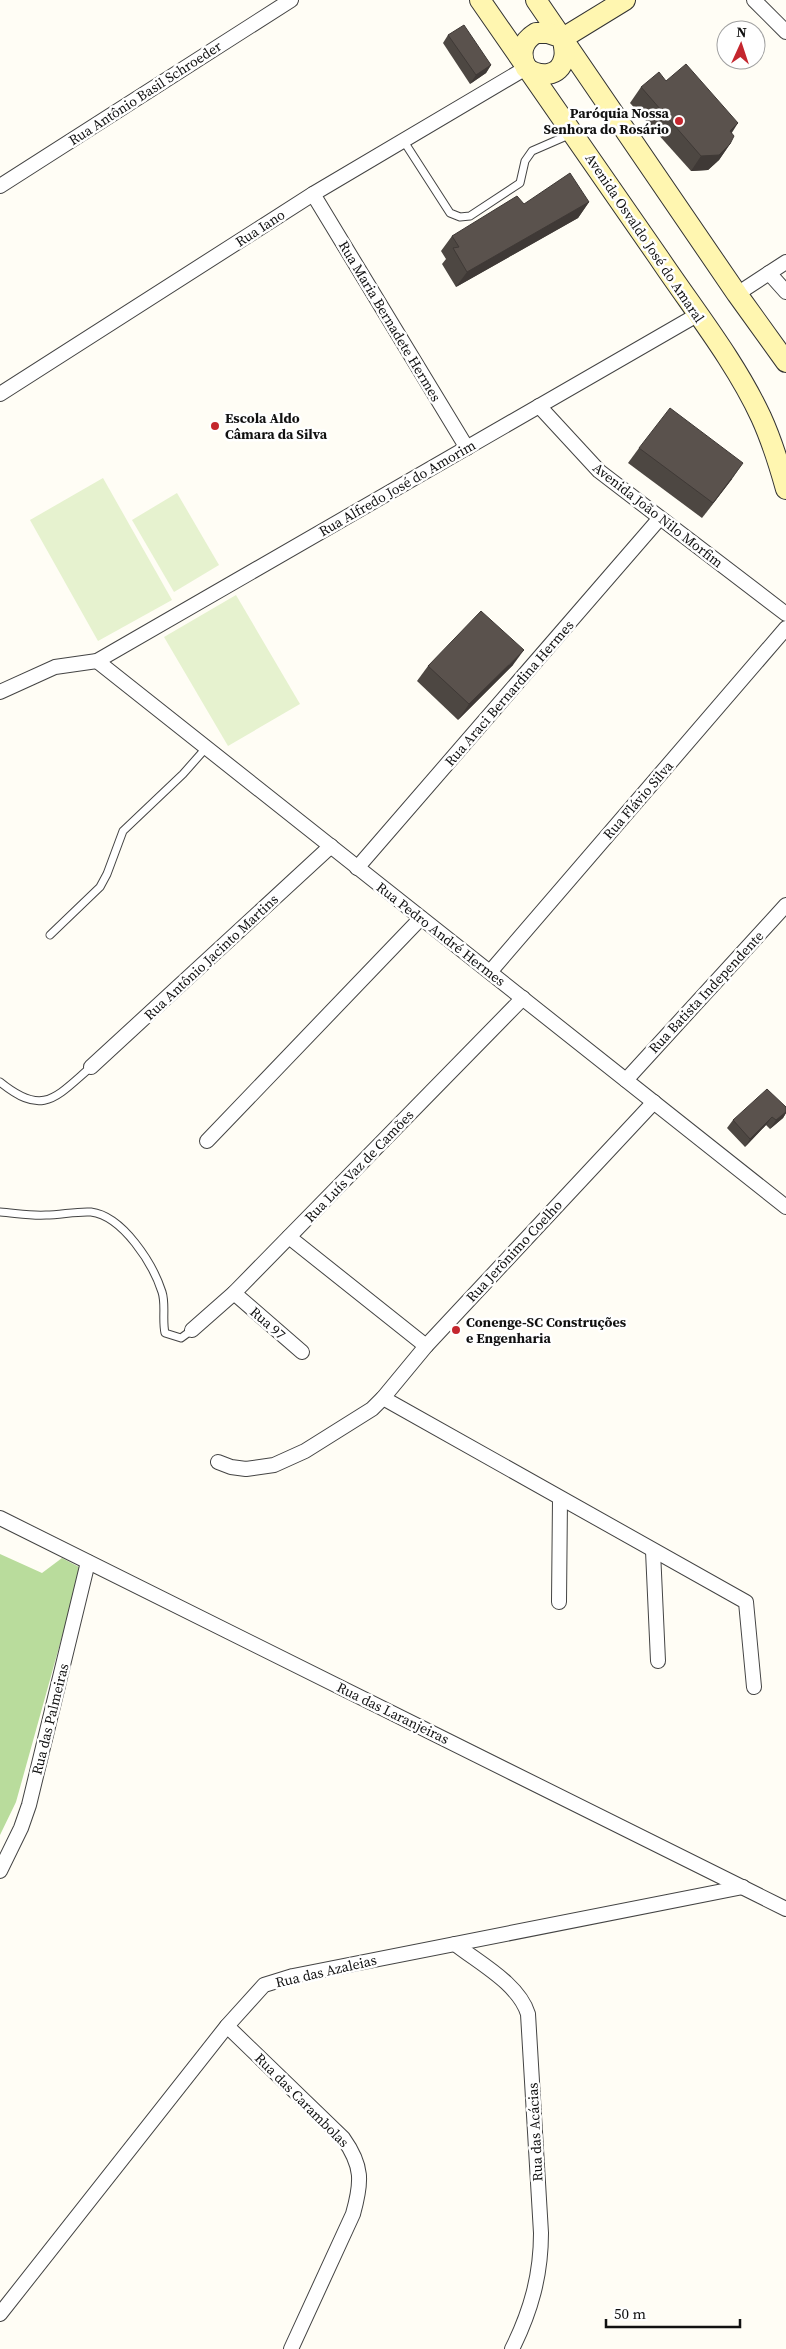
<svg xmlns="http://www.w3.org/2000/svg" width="786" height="2349" viewBox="0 0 786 2349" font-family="'Source Serif 4',serif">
<rect width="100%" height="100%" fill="#fffdf5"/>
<path fill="#b9dc9c" d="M 0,1554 L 42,1573 L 62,1558 L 81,1568 L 16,1802 L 0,1835 Z"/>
<g fill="#e6f2cf">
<path d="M 103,478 L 172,600 L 98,641 L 30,520 Z"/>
<path d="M 177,493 L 219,565 L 174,592 L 132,520 Z"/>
<path d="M 236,595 L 300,704 L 228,746 L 164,637 Z"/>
</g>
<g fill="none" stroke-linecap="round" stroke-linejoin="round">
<g stroke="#444" stroke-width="9">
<g id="lane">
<path d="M 403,140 L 450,213 L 460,217 L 470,216 L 520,183 L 525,161 L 532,151 L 571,134"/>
<path d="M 50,935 L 100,887 L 107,874 L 123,831 L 183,774 L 206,748"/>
<path d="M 0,1082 C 43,1117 55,1098 91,1067"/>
<path d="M 0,1212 C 15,1213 31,1216 46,1215 C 60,1215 77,1211 91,1212 C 123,1216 153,1264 162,1292 C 166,1304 162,1320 165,1333 L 181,1338 L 192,1330"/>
</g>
</g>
<g stroke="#444" stroke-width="16">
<g id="street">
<path d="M 754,0 L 786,32"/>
<path d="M 0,186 L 291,0"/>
<path d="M 313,194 L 467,448"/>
<path d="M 769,273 L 786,292"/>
<path d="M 737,294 L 786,262"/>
<path d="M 0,394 L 313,194 L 526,68"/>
<path d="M 539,406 L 599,471 L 786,614"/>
<path d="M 97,661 L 786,1207"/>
<path d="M 0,692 L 55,667 L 97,661 L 697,315"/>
<path d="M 357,868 L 660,518"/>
<path d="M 490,972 L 786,628"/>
<path d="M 91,1067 L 331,846"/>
<path d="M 626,1080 L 786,905"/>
<path d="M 207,1141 L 421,918"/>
<path d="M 289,1237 L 426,1346"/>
<path d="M 234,1293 L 302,1352"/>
<path d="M 192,1330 L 234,1293 L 523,998"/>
<path d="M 383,1398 L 746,1602 L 754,1687"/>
<path d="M 218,1462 L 231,1467 L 246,1469 L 274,1465 L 305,1451 L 372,1409 L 383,1398 L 426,1346 L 654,1102"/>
<path d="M 0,1518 L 786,1909"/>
<path d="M 653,1551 L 658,1661"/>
<path d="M 559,1602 L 560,1499"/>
<path d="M 0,1871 L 21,1828 L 29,1805 L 88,1562"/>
<path d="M 455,1944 C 479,1963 519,1984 528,2014 L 541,2233 C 541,2275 531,2311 512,2349"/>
<path d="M 227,2026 L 343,2138 C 363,2166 362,2182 353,2214 L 291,2349"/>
<path d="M 0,2314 L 227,2026 L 264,1985 L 293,1976 L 743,1887"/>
</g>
</g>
<g stroke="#333" stroke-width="22">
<g id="secondary">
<path d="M 480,0 C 540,86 600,172 659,258 C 694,310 735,361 761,417 C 772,441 779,464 786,489"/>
<path d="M 536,0 L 737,294 L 786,362"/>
<path d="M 536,33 L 548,33 L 563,38 C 563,45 566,51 564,58 C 560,78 539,77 526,68 C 520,54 521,42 536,33 Z"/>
<path d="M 563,38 L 625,0"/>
</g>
</g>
<use href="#lane" stroke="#fff" stroke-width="7"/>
<use href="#street" stroke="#fff" stroke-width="14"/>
<use href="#secondary" stroke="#fff6b0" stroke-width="20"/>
</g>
<g fill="#4d4742">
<path d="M 448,35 L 491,65 L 486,73 L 470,84 L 443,43 Z"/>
<path d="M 666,81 L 732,133 L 730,144 L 719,160 L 708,170 L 691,171 L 630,103 L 641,87 Z"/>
<path d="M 589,202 L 578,218 L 456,287 L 442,264 L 446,259 L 441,251 L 452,236 L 524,204 Z"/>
<path d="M 639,448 L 732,479 L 702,518 L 628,463 Z"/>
<path d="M 513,665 L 458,720 L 417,681 L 428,666 Z"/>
<path d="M 786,1107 L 786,1113 L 783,1118 L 770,1129 L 766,1125 L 745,1147 L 727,1128 L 733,1120 Z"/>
</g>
<g fill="#3f3936">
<path d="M 491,65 L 486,73 L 470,84 L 476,75 Z"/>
<path d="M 738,123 L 728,139 L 730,131 Z"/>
<path d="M 730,144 L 719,160 L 708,170 L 691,171 L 701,156 Z"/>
<path d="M 589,202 L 578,218 L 456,287 L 467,272 Z"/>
<path d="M 743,463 L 732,479 L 702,518 L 713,503 Z"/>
<path d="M 524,650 L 513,665 L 458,720 L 469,704 Z"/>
<path d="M 786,1112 L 786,1113 L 783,1118 L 770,1129 L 776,1120 Z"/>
<path d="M 772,1117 L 766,1125 L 745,1147 L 750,1139 Z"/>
</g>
<g fill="#5a524d" stroke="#3f3936">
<path d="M 464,25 L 491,65 L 476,75 L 448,35 Z"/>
<path d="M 686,64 L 738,123 L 730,131 L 734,136 L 730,144 L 719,155 L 701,156 L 641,87 L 659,72 L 666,81 Z"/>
<path d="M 570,173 L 589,202 L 467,272 L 453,248 L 459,247 L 452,236 L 517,196 L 524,204 Z"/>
<path d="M 670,408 L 743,463 L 713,503 L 639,448 Z"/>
<path d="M 481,611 L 524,650 L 469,704 L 428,666 Z"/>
<path d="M 767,1089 L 786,1107 L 786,1112 L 776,1120 L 772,1117 L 750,1139 L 733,1120 Z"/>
</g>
<g fill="#c4262e" stroke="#fff" stroke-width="2">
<circle cx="679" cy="121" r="5"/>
<circle cx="215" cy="426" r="5"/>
<circle cx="456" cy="1330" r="5"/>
</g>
<g text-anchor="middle" stroke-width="5" stroke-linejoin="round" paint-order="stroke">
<g font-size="14" fill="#111" stroke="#fff">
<text transform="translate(145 93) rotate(-33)" y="5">Rua Antônio Basil Schroeder</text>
<text transform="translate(260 228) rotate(-33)" y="5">Rua Iano</text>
<text transform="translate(645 238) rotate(56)" y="5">Avenida Osvaldo José do Amaral</text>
<text transform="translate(390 321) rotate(59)" y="5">Rua Maria Bernadete Hermes</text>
<text transform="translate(397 488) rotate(-30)" y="5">Rua Alfredo José do Amorim</text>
<text transform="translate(658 515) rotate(38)" y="5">Avenida João Nilo Morfim</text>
<text transform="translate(509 693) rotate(-49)" y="5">Rua Araci Bernardina Hermes</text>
<text transform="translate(638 800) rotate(-49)" y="5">Rua Flávio Silva</text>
<text transform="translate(441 934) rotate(38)" y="5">Rua Pedro André Hermes</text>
<text transform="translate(211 957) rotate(-43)" y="5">Rua Antônio Jacinto Martins</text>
<text transform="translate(706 992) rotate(-47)" y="5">Rua Batista Independente</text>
<text transform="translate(359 1166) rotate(-46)" y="5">Rua Luís Vaz de Camões</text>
<text transform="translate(514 1251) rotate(-47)" y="5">Rua Jerônimo Coelho</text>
<text transform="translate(268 1323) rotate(41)" y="5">Rua 97</text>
<text transform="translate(393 1713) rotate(26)" y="5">Rua das Laranjeiras</text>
<text transform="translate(50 1719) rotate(-76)" y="5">Rua das Palmeiras</text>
<text transform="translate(326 1971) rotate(-13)" y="5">Rua das Azaleias</text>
<text transform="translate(302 2100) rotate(45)" y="5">Rua das Carambolas</text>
<text transform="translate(535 2132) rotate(-93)" y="5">Rua das Acácias</text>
</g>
<g font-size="14" font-weight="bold" fill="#111" stroke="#fff" text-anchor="start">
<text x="669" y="118" text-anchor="end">Paróquia Nossa<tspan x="669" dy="16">Senhora do Rosário</tspan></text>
<text x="225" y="423">Escola Aldo<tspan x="225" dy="16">Câmara da Silva</tspan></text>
<text x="466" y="1327">Conenge-SC Construções<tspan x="466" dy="16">e Engenharia</tspan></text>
</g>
</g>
<g transform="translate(741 45) rotate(3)"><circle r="24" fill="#ffffff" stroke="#a0a0a0"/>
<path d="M0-4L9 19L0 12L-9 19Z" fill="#c4262e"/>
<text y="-8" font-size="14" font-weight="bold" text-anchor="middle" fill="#111111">N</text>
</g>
<path d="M606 2319v8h134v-8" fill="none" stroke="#111111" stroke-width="2.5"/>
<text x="614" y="2319" font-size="15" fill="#111111" stroke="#ffffff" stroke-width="4" paint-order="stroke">50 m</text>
</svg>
